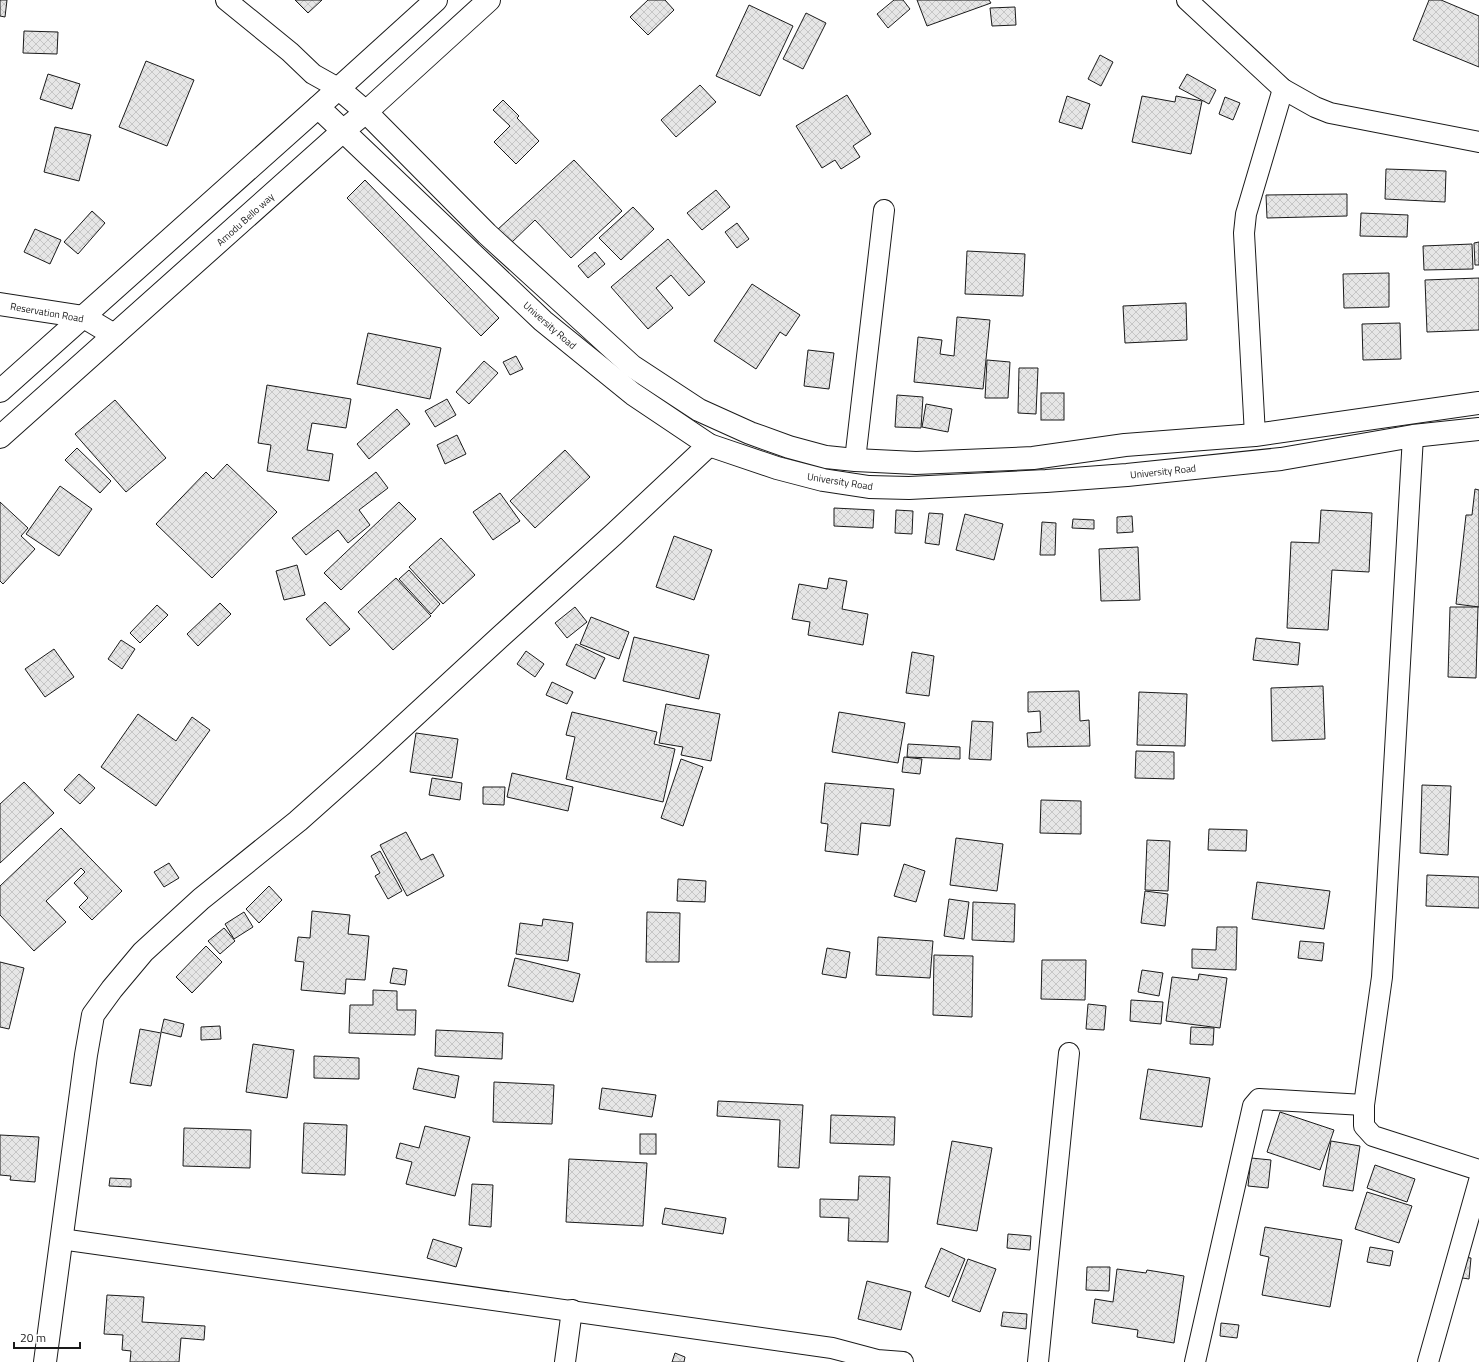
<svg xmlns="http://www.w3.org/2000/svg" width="1479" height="1362" viewBox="0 0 1479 1362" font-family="'Titillium Web',sans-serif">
<defs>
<pattern id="building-cross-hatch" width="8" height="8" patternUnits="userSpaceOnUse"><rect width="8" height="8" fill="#e6e6e6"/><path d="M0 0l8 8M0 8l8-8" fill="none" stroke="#c5c5c5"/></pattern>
</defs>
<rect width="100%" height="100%" fill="#fff"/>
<g fill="url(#building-cross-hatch)" stroke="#1a1a1a">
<path d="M 0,0 L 7,0 L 5,17 L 0,16 Z"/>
<path d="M 295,0 L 322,0 L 308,13 Z"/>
<path d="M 648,0 L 665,0 L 674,10 L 648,35 L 630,17 Z"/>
<path d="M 894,0 L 903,0 L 910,9 L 888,28 L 877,14 Z"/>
<path d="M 917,0 L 989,0 L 991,3 L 927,26 Z"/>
<path d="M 1429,0 L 1441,0 L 1479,16 L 1479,67 L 1413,40 Z"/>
<path d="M 749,5 L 793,26 L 760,96 L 716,76 Z"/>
<path d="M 1015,7 L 1016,25 L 992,26 L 990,8 Z"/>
<path d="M 806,13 L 826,23 L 803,69 L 783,59 Z"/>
<path d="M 24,31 L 58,32 L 57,54 L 23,53 Z"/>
<path d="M 1100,55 L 1113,62 L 1101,86 L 1088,79 Z"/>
<path d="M 146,61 L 194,80 L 167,146 L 119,127 Z"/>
<path d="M 48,74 L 80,84 L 72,109 L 40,99 Z"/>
<path d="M 1187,74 L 1216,90 L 1209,104 L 1179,88 Z"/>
<path d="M 700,85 L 716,102 L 676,137 L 661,120 Z"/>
<path d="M 847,95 L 871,134 L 853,146 L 860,157 L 841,169 L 835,160 L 822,168 L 796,126 Z"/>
<path d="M 1067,96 L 1090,104 L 1082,129 L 1059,122 Z"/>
<path d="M 1142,96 L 1175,102 L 1176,96 L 1202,101 L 1191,154 L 1132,142 Z"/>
<path d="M 1225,97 L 1240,103 L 1233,120 L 1219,114 Z"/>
<path d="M 503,100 L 519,116 L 517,118 L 539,141 L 516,164 L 494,142 L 510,126 L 493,110 Z"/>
<path d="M 55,127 L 91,135 L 79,181 L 44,172 Z"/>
<path d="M 574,160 L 622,211 L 571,258 L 535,220 L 510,244 L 497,230 Z"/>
<path d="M 1386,169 L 1446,171 L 1445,202 L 1385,199 Z"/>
<path d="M 365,180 L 499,318 L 481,336 L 347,198 Z"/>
<path d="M 716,190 L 730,207 L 702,230 L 687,213 Z"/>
<path d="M 1347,194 L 1347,216 L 1267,218 L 1266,195 Z"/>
<path d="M 633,207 L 654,229 L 621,260 L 599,238 Z"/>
<path d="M 92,211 L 105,223 L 78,254 L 64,242 Z"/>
<path d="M 1361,213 L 1408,215 L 1407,237 L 1360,236 Z"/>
<path d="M 737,223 L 749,239 L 737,248 L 725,232 Z"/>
<path d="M 35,229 L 61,240 L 50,264 L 24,252 Z"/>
<path d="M 668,239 L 705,282 L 689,296 L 671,275 L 656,288 L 673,308 L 648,329 L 611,287 Z"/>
<path d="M 1479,242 L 1479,265 L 1475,265 L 1474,243 Z"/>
<path d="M 1472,244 L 1473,269 L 1424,270 L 1423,246 Z"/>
<path d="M 967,251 L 1025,254 L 1023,296 L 965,294 Z"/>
<path d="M 595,252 L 605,264 L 588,278 L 578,266 Z"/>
<path d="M 1389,273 L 1389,307 L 1344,308 L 1343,274 Z"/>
<path d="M 1479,278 L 1479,330 L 1427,332 L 1425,280 Z"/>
<path d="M 752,284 L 800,315 L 786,336 L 780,332 L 756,369 L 714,341 Z"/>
<path d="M 1186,303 L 1187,340 L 1125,343 L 1123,306 Z"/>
<path d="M 957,317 L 990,320 L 983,389 L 914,382 L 918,337 L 942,340 L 940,354 L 954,356 Z"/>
<path d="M 1400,323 L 1401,359 L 1363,360 L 1362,324 Z"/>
<path d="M 368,333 L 441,348 L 430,399 L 357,384 Z"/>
<path d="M 808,350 L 834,353 L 829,389 L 804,386 Z"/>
<path d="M 516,356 L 523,369 L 510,375 L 503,362 Z"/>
<path d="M 987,360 L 1010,362 L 1008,398 L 985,398 Z"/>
<path d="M 484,361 L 498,373 L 469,404 L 456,392 Z"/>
<path d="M 1019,368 L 1038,368 L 1036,414 L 1018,413 Z"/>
<path d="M 267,385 L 351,399 L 346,428 L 312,423 L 307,450 L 333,454 L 329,481 L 267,471 L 271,445 L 258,443 Z"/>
<rect x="1041" y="393" width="23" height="27"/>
<path d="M 897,395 L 923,397 L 921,428 L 895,427 Z"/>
<path d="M 447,399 L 456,415 L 435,427 L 425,411 Z"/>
<path d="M 115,400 L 166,458 L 126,492 L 75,434 Z"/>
<path d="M 926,404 L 952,409 L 948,432 L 922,427 Z"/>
<path d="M 397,409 L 410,424 L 369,459 L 357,444 Z"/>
<path d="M 457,435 L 466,454 L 445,464 L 437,445 Z"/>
<path d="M 77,448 L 111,481 L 100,493 L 65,460 Z"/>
<path d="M 565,450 L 590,477 L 535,528 L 510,501 Z"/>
<path d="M 227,464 L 277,512 L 212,578 L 156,524 L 206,472 L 213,479 Z"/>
<path d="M 376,472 L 388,488 L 359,510 L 370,525 L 348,543 L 338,530 L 306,555 L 292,538 Z"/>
<path d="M 60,486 L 92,509 L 59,556 L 26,534 Z"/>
<path d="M 1475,489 L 1479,490 L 1479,607 L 1456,604 L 1466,515 L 1472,515 Z"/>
<path d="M 500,493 L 520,521 L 493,540 L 473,512 Z"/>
<path d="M 0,502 L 28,528 L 21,536 L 35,549 L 3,584 L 0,581 Z"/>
<path d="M 399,502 L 416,519 L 341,590 L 324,573 Z"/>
<path d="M 834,508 L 874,510 L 873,528 L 834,526 Z"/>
<path d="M 896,510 L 913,511 L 912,534 L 895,533 Z"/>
<path d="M 1321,510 L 1372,513 L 1369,572 L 1332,570 L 1328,630 L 1287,628 L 1291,542 L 1319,543 Z"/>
<path d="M 929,513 L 943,514 L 939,545 L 925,543 Z"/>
<path d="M 965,514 L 1003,524 L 994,560 L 956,550 Z"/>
<path d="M 1132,516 L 1133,532 L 1117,533 L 1117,517 Z"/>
<path d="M 1073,519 L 1094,520 L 1094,529 L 1072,528 Z"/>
<path d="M 1042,522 L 1056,523 L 1055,555 L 1040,555 Z"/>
<path d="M 674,536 L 712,550 L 694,600 L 656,587 Z"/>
<path d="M 441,538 L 475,575 L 443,604 L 409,567 Z"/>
<path d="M 1138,547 L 1140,600 L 1101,601 L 1099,549 Z"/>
<path d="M 297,565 L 305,595 L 284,600 L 276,571 Z"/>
<path d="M 409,570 L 440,604 L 431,614 L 399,579 Z"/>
<path d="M 396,578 L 431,616 L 393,650 L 358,612 Z"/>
<path d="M 829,578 L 847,581 L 842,609 L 868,614 L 863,645 L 808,635 L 810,622 L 792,619 L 799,584 L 827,589 Z"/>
<path d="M 325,602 L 350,629 L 330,646 L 306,619 Z"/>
<path d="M 220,603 L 231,614 L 198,646 L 187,634 Z"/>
<path d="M 157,605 L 168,615 L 140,643 L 130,633 Z"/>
<path d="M 575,607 L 587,622 L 567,638 L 555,623 Z"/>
<path d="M 1450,607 L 1478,607 L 1476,678 L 1448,677 Z"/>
<path d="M 591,617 L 629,632 L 619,659 L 580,644 Z"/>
<path d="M 634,637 L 709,655 L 699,699 L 623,681 Z"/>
<path d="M 1256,638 L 1300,643 L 1298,665 L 1253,660 Z"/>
<path d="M 121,640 L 135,649 L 122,669 L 108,659 Z"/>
<path d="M 576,644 L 605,658 L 595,679 L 566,665 Z"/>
<path d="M 54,649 L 74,677 L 45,697 L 25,669 Z"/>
<path d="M 526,651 L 544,664 L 535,677 L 517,664 Z"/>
<path d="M 912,652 L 934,656 L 929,696 L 906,693 Z"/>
<path d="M 552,682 L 573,692 L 567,704 L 546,695 Z"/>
<path d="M 1323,686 L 1325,739 L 1272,741 L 1271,688 Z"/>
<path d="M 1079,691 L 1080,721 L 1089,720 L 1090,746 L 1028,747 L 1027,733 L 1041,732 L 1040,711 L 1028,712 L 1028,692 Z"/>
<path d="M 1139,692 L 1187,694 L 1185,746 L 1137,745 Z"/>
<path d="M 666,704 L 720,714 L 711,761 L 681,755 L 683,747 L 659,743 Z"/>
<path d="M 572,712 L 657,732 L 654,744 L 675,749 L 663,802 L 566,779 L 575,737 L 566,735 Z"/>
<path d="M 839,712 L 905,723 L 898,763 L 832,752 Z"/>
<path d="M 138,714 L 176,741 L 192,717 L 210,730 L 156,806 L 101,767 Z"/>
<path d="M 972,721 L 993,722 L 991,760 L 969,759 Z"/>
<path d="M 416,733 L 458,739 L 452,778 L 410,772 Z"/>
<path d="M 908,744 L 960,747 L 960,759 L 907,757 Z"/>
<path d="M 1136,751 L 1174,752 L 1174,779 L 1135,778 Z"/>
<path d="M 904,757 L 922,759 L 920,774 L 902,772 Z"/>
<path d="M 681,759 L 703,767 L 683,826 L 661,818 Z"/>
<path d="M 512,773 L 573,787 L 568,811 L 507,797 Z"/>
<path d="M 79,774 L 95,788 L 80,804 L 64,790 Z"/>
<path d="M 432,778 L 462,783 L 460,800 L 429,795 Z"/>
<path d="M 24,782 L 54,813 L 0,863 L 0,804 Z"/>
<path d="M 825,783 L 894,789 L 890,826 L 861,823 L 858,855 L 825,851 L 828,824 L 821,823 Z"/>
<path d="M 1422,785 L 1451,786 L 1448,855 L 1420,853 Z"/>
<path d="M 483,787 L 505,787 L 504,805 L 483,804 Z"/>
<path d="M 1041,800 L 1081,801 L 1081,834 L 1040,833 Z"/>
<path d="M 61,828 L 122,891 L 92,920 L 79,907 L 88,898 L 74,883 L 85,872 L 81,868 L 46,901 L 66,922 L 34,951 L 0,915 L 0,886 Z"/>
<path d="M 1209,829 L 1247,830 L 1246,851 L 1208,850 Z"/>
<path d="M 406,832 L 421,860 L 433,854 L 444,876 L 407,896 L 380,845 Z"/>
<path d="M 956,838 L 1003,844 L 997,891 L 950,885 Z"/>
<path d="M 1147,840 L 1170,841 L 1168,891 L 1145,890 Z"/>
<path d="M 380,851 L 402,891 L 388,899 L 375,876 L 380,873 L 371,856 Z"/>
<path d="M 169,863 L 179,878 L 164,887 L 154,872 Z"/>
<path d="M 904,864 L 925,871 L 916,902 L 894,896 Z"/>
<path d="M 1427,875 L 1479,877 L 1479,908 L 1426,906 Z"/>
<path d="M 678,879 L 706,881 L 705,902 L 677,901 Z"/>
<path d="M 1257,882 L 1330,891 L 1324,929 L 1252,919 Z"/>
<path d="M 269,886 L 282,900 L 259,923 L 246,909 Z"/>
<path d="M 1145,891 L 1168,894 L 1165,926 L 1141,923 Z"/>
<path d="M 949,899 L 969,902 L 964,939 L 944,936 Z"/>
<path d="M 973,902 L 1015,904 L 1014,942 L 972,940 Z"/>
<path d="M 312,911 L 350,915 L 348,934 L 369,936 L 365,980 L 346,979 L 345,994 L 301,990 L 304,962 L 295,961 L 298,937 L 310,938 Z"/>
<path d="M 244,912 L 253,927 L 234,939 L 225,924 Z"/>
<path d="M 647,912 L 680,913 L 679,962 L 646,962 Z"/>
<path d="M 543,919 L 573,923 L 568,961 L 516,954 L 520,923 L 542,926 Z"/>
<path d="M 1217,927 L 1237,927 L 1236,970 L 1192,968 L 1192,949 L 1216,950 Z"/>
<path d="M 224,928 L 235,941 L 220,954 L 208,941 Z"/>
<path d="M 878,937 L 933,941 L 930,978 L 876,975 Z"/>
<path d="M 1300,941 L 1324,943 L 1322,961 L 1298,958 Z"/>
<path d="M 206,946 L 222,962 L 192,993 L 176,977 Z"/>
<path d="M 827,948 L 850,952 L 846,978 L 822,974 Z"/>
<path d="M 934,955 L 973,956 L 972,1017 L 933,1015 Z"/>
<path d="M 515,958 L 580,974 L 573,1002 L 508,986 Z"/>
<path d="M 1042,960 L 1086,960 L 1085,1000 L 1041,999 Z"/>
<path d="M 0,962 L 24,968 L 9,1029 L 0,1027 Z"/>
<path d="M 393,968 L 407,970 L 405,985 L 390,983 Z"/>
<path d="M 1142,970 L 1163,973 L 1159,996 L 1138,992 Z"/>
<path d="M 1199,974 L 1227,978 L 1220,1028 L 1166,1021 L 1172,977 L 1198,980 Z"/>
<path d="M 373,990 L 397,991 L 397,1010 L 416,1010 L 415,1035 L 349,1033 L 350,1005 L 373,1005 Z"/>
<path d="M 1131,1000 L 1163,1002 L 1161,1024 L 1130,1021 Z"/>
<path d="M 1088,1004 L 1106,1006 L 1104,1030 L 1086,1029 Z"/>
<path d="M 164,1019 L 184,1024 L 181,1037 L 161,1032 Z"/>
<path d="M 220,1026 L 221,1039 L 201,1040 L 201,1027 Z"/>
<path d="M 1191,1027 L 1214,1028 L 1213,1045 L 1190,1044 Z"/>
<path d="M 140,1029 L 161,1033 L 151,1086 L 130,1083 Z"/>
<path d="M 436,1030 L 503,1033 L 502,1059 L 435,1056 Z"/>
<path d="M 253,1044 L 294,1050 L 287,1098 L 246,1092 Z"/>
<path d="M 314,1056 L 359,1058 L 359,1079 L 314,1078 Z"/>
<path d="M 418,1068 L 459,1076 L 455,1098 L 413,1089 Z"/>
<path d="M 1148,1069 L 1210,1078 L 1202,1127 L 1140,1119 Z"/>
<path d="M 494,1082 L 554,1085 L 552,1124 L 493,1122 Z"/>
<path d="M 602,1088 L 656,1095 L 652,1117 L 599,1109 Z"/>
<path d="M 718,1101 L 803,1105 L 799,1168 L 778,1167 L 780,1120 L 717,1116 Z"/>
<path d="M 1280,1112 L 1334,1130 L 1320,1170 L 1267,1152 Z"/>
<path d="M 831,1115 L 895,1117 L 894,1145 L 830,1143 Z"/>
<path d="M 304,1123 L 347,1125 L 345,1175 L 302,1173 Z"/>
<path d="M 425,1126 L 470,1137 L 455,1196 L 406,1184 L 412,1162 L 396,1158 L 400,1143 L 419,1148 Z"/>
<path d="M 184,1128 L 251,1130 L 250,1168 L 183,1166 Z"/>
<rect x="640" y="1134" width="16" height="20"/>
<path d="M 0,1135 L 39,1137 L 35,1182 L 10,1180 L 11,1176 L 0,1175 Z"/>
<path d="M 952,1141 L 992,1148 L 977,1231 L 937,1224 Z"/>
<path d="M 1331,1141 L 1360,1146 L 1353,1191 L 1323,1186 Z"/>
<path d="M 1251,1158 L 1271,1160 L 1268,1188 L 1248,1186 Z"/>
<path d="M 569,1159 L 647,1163 L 643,1226 L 566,1222 Z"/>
<path d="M 1375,1165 L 1415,1179 L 1407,1202 L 1367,1188 Z"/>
<path d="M 859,1176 L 890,1177 L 888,1242 L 848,1241 L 849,1218 L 820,1217 L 820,1199 L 858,1200 Z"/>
<path d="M 110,1178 L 131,1179 L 131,1187 L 109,1186 Z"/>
<path d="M 472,1184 L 493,1185 L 491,1227 L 469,1225 Z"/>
<path d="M 1367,1192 L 1412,1206 L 1399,1243 L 1355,1229 Z"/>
<path d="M 665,1208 L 726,1218 L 723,1234 L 662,1224 Z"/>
<path d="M 1265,1227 L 1342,1240 L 1330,1307 L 1262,1295 L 1269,1257 L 1260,1255 Z"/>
<path d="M 1008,1234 L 1031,1236 L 1030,1250 L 1007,1248 Z"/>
<path d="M 433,1239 L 462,1248 L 456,1267 L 427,1258 Z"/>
<path d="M 1370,1247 L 1393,1251 L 1390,1266 L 1367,1262 Z"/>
<path d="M 941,1248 L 965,1259 L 949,1297 L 925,1287 Z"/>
<path d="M 1458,1256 L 1471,1258 L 1469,1279 L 1456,1277 Z"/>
<path d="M 968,1259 L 996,1269 L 980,1312 L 952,1301 Z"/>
<path d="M 1087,1267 L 1110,1267 L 1109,1291 L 1086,1290 Z"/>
<path d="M 1117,1269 L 1146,1273 L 1147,1270 L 1184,1276 L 1174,1343 L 1137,1337 L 1138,1330 L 1092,1323 L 1095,1299 L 1113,1302 Z"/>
<path d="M 867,1281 L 911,1292 L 901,1330 L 858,1319 Z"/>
<path d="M 107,1295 L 144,1297 L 142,1322 L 205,1326 L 204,1340 L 181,1338 L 179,1362 L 130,1362 L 131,1351 L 122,1350 L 123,1335 L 104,1334 Z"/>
<path d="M 1003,1312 L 1027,1314 L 1026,1329 L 1001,1326 Z"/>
<path d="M 1221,1323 L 1239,1325 L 1237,1338 L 1220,1336 Z"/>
<path d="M 675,1353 L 685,1357 L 684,1362 L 672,1362 Z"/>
</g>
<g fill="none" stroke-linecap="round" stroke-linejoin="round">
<g stroke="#1a1a1a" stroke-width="22">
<g id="minor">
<path d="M 226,0 L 290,52 L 313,74 L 338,88"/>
<path d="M 1187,0 L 1283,89 L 1315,107 L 1330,113 L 1479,142"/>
<path d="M 1255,435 L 1244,233 L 1246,214 L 1283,89"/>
<path d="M 1413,436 L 1382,977 L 1364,1105 L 1364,1126 L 1373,1136 L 1479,1170"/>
<path d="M 855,460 L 884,210"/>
<path d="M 61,1239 L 832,1348 L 877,1360 L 903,1362"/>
<path d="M 565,1362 L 572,1310"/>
<path d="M 1038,1362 L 1069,1053"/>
<path d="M 1195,1362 L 1253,1106 L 1259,1099 L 1364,1105"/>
<path d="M 1428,1362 L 1479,1181"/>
</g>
</g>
<g stroke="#1a1a1a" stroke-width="24">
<g id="tertiary">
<path d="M 0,304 L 84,317 L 114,335"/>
<path d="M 45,1362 L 86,1055 L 93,1015 L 112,989 L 143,952 L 201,899 L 298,821 L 371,756 L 500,637 L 613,535 L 709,445"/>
</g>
</g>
<g stroke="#1a1a1a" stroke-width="24">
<g id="primary">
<path d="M 338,88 L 366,112 L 487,234 L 632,366 L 699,410 L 750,433 L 789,447 L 826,457 L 855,460 L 916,463 L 1033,458 L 1125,445 L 1255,435 L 1479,403"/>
<path d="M 318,107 L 543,321 L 633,394 L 709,445 L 777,468 L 823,480 L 869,487 L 909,488 L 1046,481 L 1127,475 L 1281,459 L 1413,436 L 1479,429"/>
<path d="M 0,391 L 318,107 L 436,0"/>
<path d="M 0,437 L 344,130 L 366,112 L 489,0"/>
</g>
</g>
<use href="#minor" stroke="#fff" stroke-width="20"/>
<use href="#tertiary" stroke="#fff" stroke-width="22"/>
<use href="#primary" stroke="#fff" stroke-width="22"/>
</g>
<g text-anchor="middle" stroke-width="3" stroke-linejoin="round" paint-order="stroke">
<g font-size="10" fill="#1a1a1a" stroke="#fff">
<text transform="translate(245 219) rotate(-42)" y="4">Amodu Bello way</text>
<text transform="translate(47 312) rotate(10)" y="4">Reservation Road</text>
<text transform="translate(550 325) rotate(41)" y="4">University Road</text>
<text transform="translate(1163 471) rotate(-6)" y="4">University Road</text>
<text transform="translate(840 481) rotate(9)" y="4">University Road</text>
</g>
</g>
<path d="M14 1342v6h66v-6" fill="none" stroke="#1a1a1a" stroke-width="2"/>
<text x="20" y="1342" font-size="12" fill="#1a1a1a" stroke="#ffffff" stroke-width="3" paint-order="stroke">20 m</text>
</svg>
